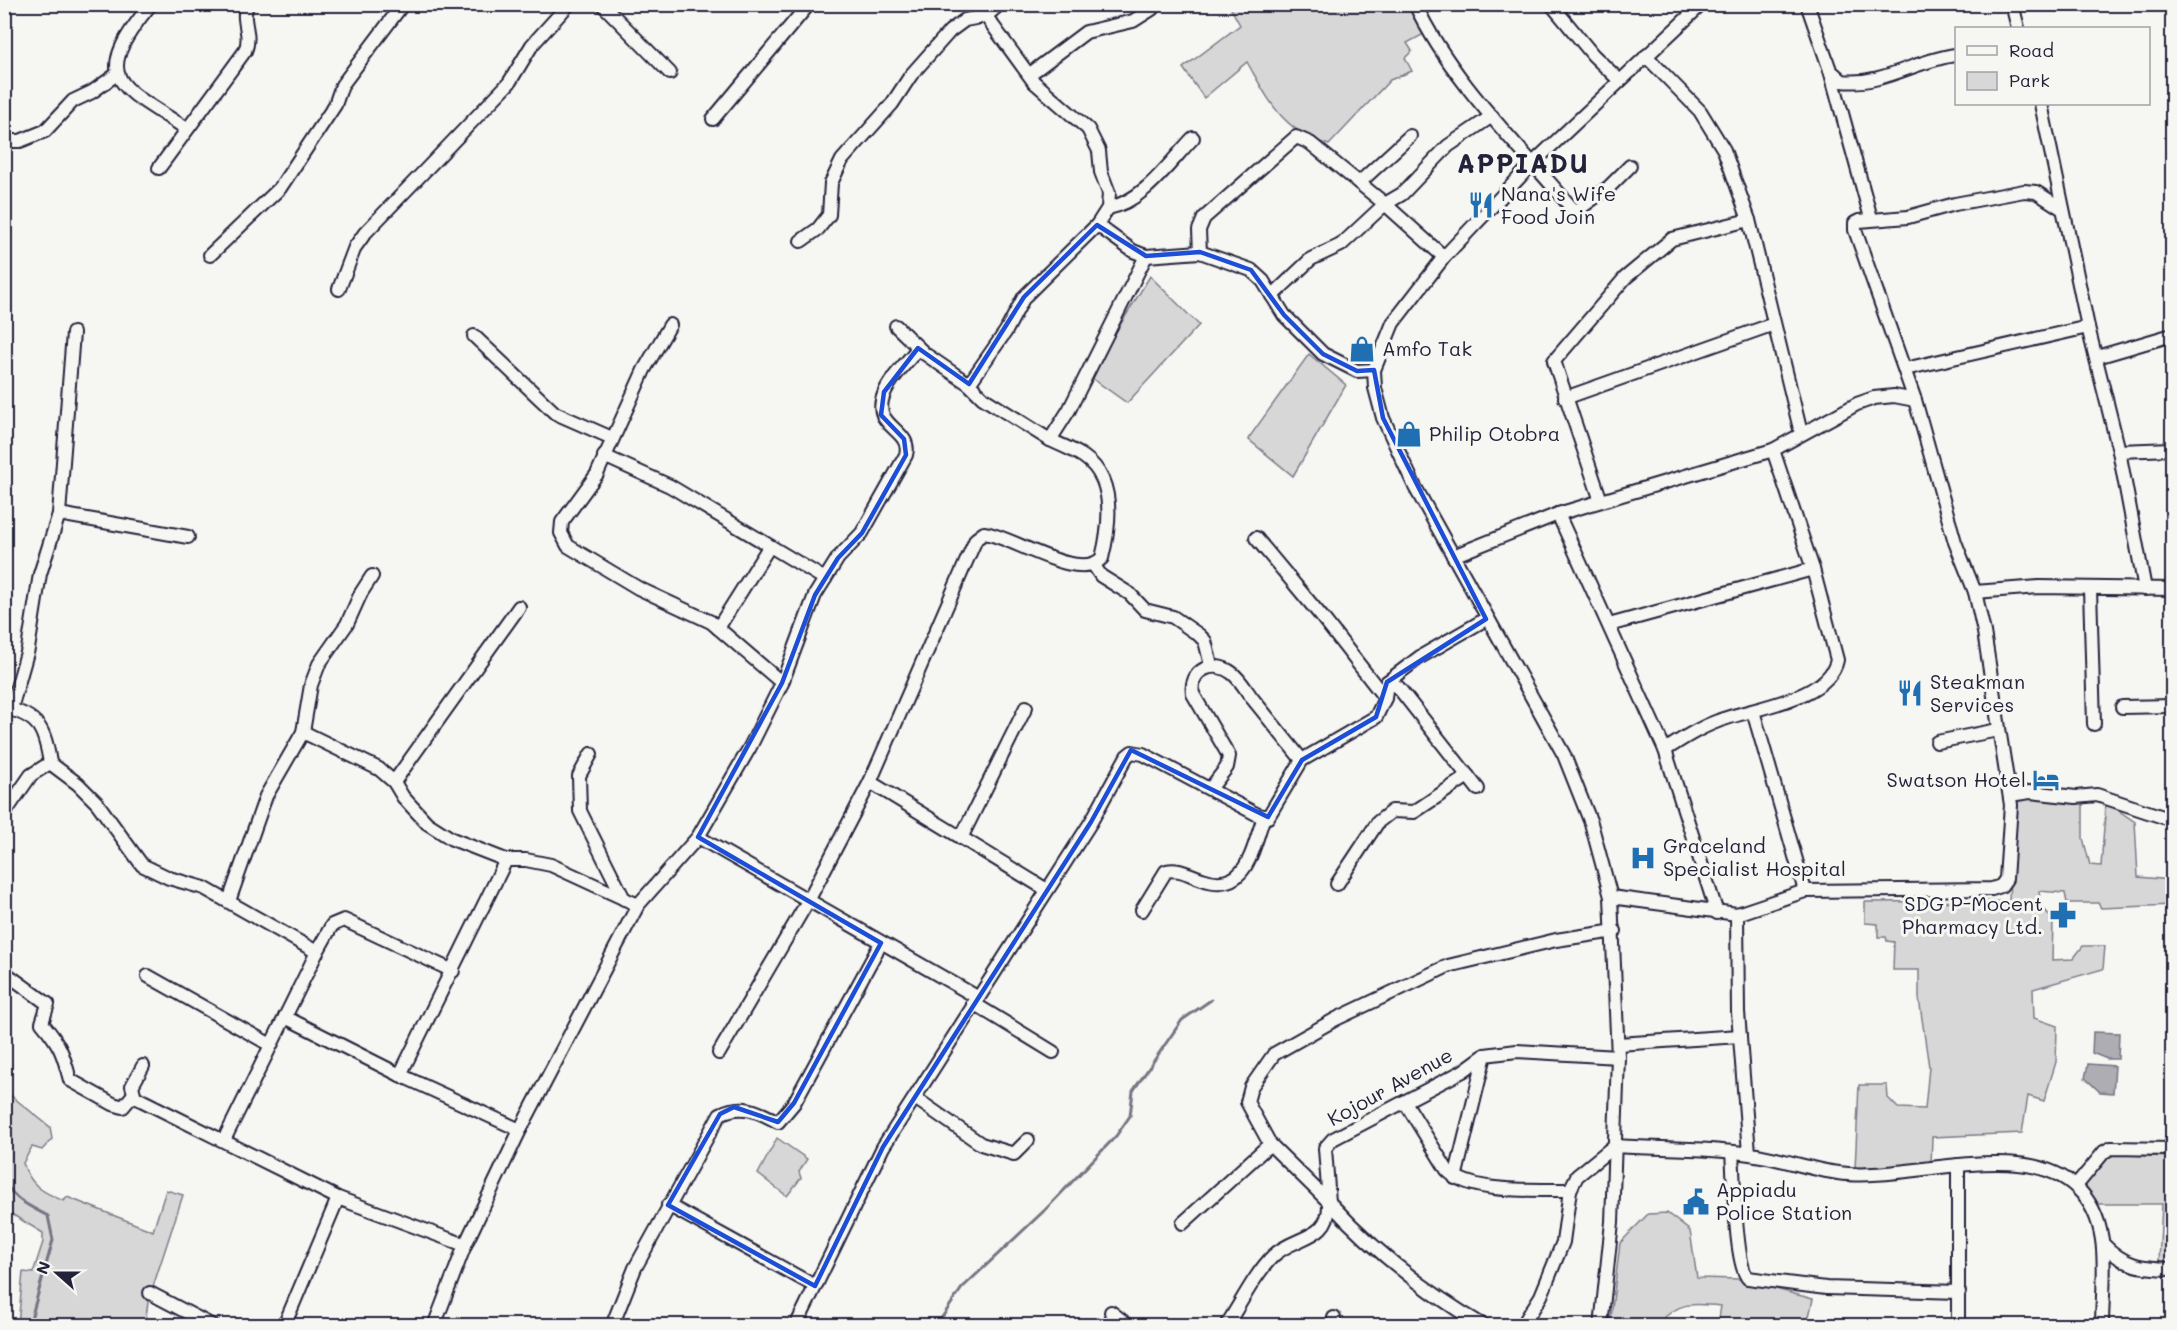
<svg xmlns="http://www.w3.org/2000/svg" width="2177" height="1330" viewBox="0 0 2177 1330" font-family="Mali,sans-serif">
<rect width="100%" height="100%" fill="#f6f6f2"/>
<filter id="ink" filterUnits="userSpaceOnUse"><feTurbulence type="fractalNoise" baseFrequency=".0167" numOctaves="2"/><feDisplacementMap in="SourceGraphic" scale="12" xChannelSelector="R" yChannelSelector="G"/><feConvolveMatrix kernelMatrix="1 2 1 2 8 2 1 2 1" color-interpolation-filters="sRGB"/></filter>
<g filter="url(#ink)">
<g fill="#d7d7d7" stroke="#7c7c89" stroke-width="1.5">
<path d="M 1229,5 L 1411,5 L 1424,34 L 1407,43 L 1412,51 L 1405,58 L 1412,71 L 1390,80 L 1329,145 C 1282,131 1270,102 1247,62 L 1204,98 L 1183,68 L 1240,25 Z"/>
<path d="M 1150,276 L 1199,325 L 1127,403 L 1089,376 Z"/>
<path d="M 1309,354 L 1346,385 L 1293,476 L 1248,439 Z"/>
<path d="M 2028,795 L 2083,802 L 2083,838 L 2090,865 L 2101,866 L 2106,802 L 2135,822 L 2138,877 L 2172,880 L 2172,905 L 2101,908 L 2098,903 L 2067,903 L 2065,893 L 2039,891 L 2041,909 L 2045,910 L 2053,920 L 2052,960 L 2073,959 L 2083,946 L 2105,946 L 2103,969 L 2033,989 L 2034,1018 L 2057,1026 L 2056,1062 L 2044,1101 L 2028,1096 L 2022,1133 L 1932,1137 L 1931,1165 L 1855,1169 L 1859,1085 L 1887,1085 L 1888,1098 L 1898,1108 L 1925,1109 L 1929,1067 L 1919,998 L 1919,970 L 1893,970 L 1894,942 L 1887,941 L 1886,937 L 1878,937 L 1878,924 L 1865,923 L 1865,902 L 2009,901 L 2013,798 Z"/>
<path d="M 4,1090 L 50,1127 L 52,1139 L 42,1150 L 32,1147 L 23,1163 C 31,1186 42,1192 64,1201 L 67,1197 L 153,1231 L 166,1190 L 183,1195 L 148,1302 L 145,1325 L 18,1325 L 23,1272 L 33,1273 L 43,1242 L 43,1233 L 5,1210 Z"/>
<path d="M 777,1138 L 807,1159 L 799,1172 L 801,1178 L 787,1196 L 758,1174 Z"/>
<path d="M 2109,1154 L 2172,1157 L 2172,1263 L 2159,1263 L 2162,1204 L 2097,1204 L 2086,1192 L 2084,1183 Z"/>
<path d="M 1667,1213 L 1690,1231 L 1697,1278 L 1739,1279 L 1813,1299 L 1807,1325 L 1718,1325 L 1721,1306 C 1694,1303 1676,1301 1658,1325 L 1610,1326 L 1620,1243 L 1648,1214 Z"/>
</g>
<g fill="#adadb3" stroke="#757583" stroke-width="1.5">
<path d="M 2093,1032 L 2119,1033 L 2118,1059 L 2107,1059 L 2092,1053 Z"/>
<path d="M 2088,1064 L 2115,1066 L 2113,1093 L 2100,1092 L 2085,1078 Z"/>
</g>
<g fill="none" stroke-linecap="round" stroke-linejoin="round">
<g stroke="#757583" stroke-width="3">
<path d="M 2169,998 L 2172,998"/>
<path d="M 4,1175 C 8,1198 29,1206 48,1216 L 53,1240 L 29,1326"/>
<path d="M 936,1326 L 962,1288 L 1046,1209 L 1116,1136 L 1130,1116 L 1133,1091 L 1182,1020 L 1211,1000"/>
</g>
<g stroke="#22223b" stroke-width="16">
<g id="minor">
<path d="M 151,4 C 89,80 118,84 187,129"/>
<path d="M 602,4 L 670,73"/>
<path d="M 977,4 L 1034,82 L 1088,129 L 1099,151 L 1101,172 L 1109,193 L 1108,208 L 1097,225"/>
<path d="M 1415,4 C 1452,83 1520,146 1575,212 L 1609,187 L 1630,166"/>
<path d="M 1551,4 L 1593,55 L 1620,81"/>
<path d="M 1807,4 L 1830,70 L 1842,81 C 1882,86 1918,59 1956,55"/>
<path d="M 2012,4 L 2018,28"/>
<path d="M 1646,56 L 1700,111 L 1724,150 L 1749,220 L 1801,433"/>
<path d="M 1830,70 L 1871,218"/>
<path d="M 1030,74 L 1086,32 L 1133,21 L 1152,9"/>
<path d="M 2041,104 L 2088,327 L 2119,451 L 2145,589"/>
<path d="M 713,119 L 809,4"/>
<path d="M 4,141 L 20,141 L 45,131 L 73,101 L 92,92 L 117,74"/>
<path d="M 159,168 L 245,51 C 253,33 239,19 248,4"/>
<path d="M 1359,183 L 1410,136"/>
<path d="M 1108,208 C 1143,202 1169,163 1193,138"/>
<path d="M 2061,208 L 2036,192 L 2024,191 L 1955,204 L 1908,217 L 1859,221 L 1855,223 L 1855,230 L 1915,400 L 1955,542 L 1975,592 L 2039,587 L 2172,589"/>
<path d="M 801,241 L 818,229 L 829,215 L 831,183 L 842,160 L 892,104 L 911,75 L 950,31 L 965,20 L 986,16 L 1000,4"/>
<path d="M 1200,252 L 1199,230 L 1204,218 L 1296,137 L 1310,143 L 1385,204 L 1444,257"/>
<path d="M 210,255 L 280,188 L 335,105 L 342,85 L 403,4"/>
<path d="M 339,289 L 355,247 L 365,233 L 509,83 L 532,45 L 569,4"/>
<path d="M 1272,296 L 1311,259 L 1341,245 L 1385,204 L 1402,194 L 1448,146 L 1492,116"/>
<path d="M 670,325 L 644,370 L 597,474 L 562,522 L 561,533 L 568,546 L 638,588 L 711,622 L 782,683"/>
<path d="M 896,326 L 925,354 L 969,384"/>
<path d="M 474,336 L 555,413 L 612,438"/>
<path d="M 2097,357 L 2172,335"/>
<path d="M 1905,369 L 2088,327"/>
<path d="M 1565,398 L 1774,324"/>
<path d="M 1050,440 L 983,398 L 969,384 L 1006,331 L 1024,297 L 1097,225 L 1133,251 L 1146,256"/>
<path d="M 2119,451 L 2172,449"/>
<path d="M 604,456 L 670,486 L 825,579"/>
<path d="M 1601,501 L 1554,361 L 1625,278 L 1672,239 L 1749,220"/>
<path d="M 59,514 L 188,537"/>
<path d="M 1558,514 L 1665,750 L 1717,913"/>
<path d="M 1256,538 L 1322,617 L 1385,698"/>
<path d="M 1453,556 L 1558,514 L 1773,450 L 1857,404 L 1874,398 L 1894,396 L 1915,400"/>
<path d="M 1093,564 L 1101,576 L 1130,594 L 1145,610 L 1173,617 L 1199,635 L 1205,641 L 1211,665"/>
<path d="M 2090,589 L 2094,724"/>
<path d="M 1609,625 L 1813,569"/>
<path d="M 718,628 L 769,547"/>
<path d="M 1387,682 L 1398,687 L 1478,789"/>
<path d="M 2122,707 L 2172,706"/>
<path d="M 4,708 C 40,715 45,731 50,763 L 78,784 L 97,803 L 142,865 L 169,878 L 204,888 L 317,952 L 285,1017 L 400,1075 L 520,1130"/>
<path d="M 11,709 L 28,649 L 40,574 L 59,514 L 73,333"/>
<path d="M 1753,711 L 1805,891"/>
<path d="M 303,732 L 379,769 L 394,782 L 403,797 L 427,823 L 452,839 L 506,860 L 526,860 L 551,865 L 638,905"/>
<path d="M 1937,742 L 1998,730"/>
<path d="M 1665,750 C 1682,739 1699,728 1718,721 C 1751,708 1829,700 1837,660 L 1813,569 L 1773,450"/>
<path d="M 591,754 L 579,776 L 580,811 L 624,899"/>
<path d="M 394,782 L 519,607"/>
<path d="M 870,782 L 1047,890"/>
<path d="M 1210,789 L 1227,767 L 1229,756 L 1193,694 C 1189,670 1213,659 1232,673 C 1240,679 1246,690 1252,698 C 1269,719 1285,739 1302,760"/>
<path d="M 2010,795 L 2030,792 L 2076,797 L 2097,795 L 2172,820"/>
<path d="M 4,814 L 31,775 L 50,763"/>
<path d="M 698,837 L 977,997"/>
<path d="M 961,838 L 1026,707"/>
<path d="M 1337,884 L 1378,822 L 1392,811 L 1414,812 L 1468,776"/>
<path d="M 1611,897 L 1737,914 L 1805,891 L 1992,889 L 2001,886 L 2006,879 L 2011,805 L 1984,632 L 1975,592"/>
<path d="M 229,901 L 266,796 L 303,732 L 311,685 L 319,664 L 347,624 L 361,593 L 372,576"/>
<path d="M 1142,910 L 1166,871 C 1180,868 1189,875 1202,879 C 1247,895 1252,849 1264,817"/>
<path d="M 1737,914 L 1738,1012 L 1749,1153"/>
<path d="M 317,952 L 332,925 L 344,920 L 453,971"/>
<path d="M 4,972 L 48,1004 L 42,1023 C 60,1044 63,1053 70,1080 L 113,1104 L 123,1107 L 133,1095"/>
<path d="M 148,976 L 269,1044"/>
<path d="M 973,1003 L 1053,1052"/>
<path d="M 1618,1044 L 1740,1036"/>
<path d="M 719,1053 L 808,901 L 870,782 L 976,539 L 984,533 C 1012,536 1079,583 1102,558 C 1110,526 1116,479 1084,457 C 1074,450 1061,445 1050,440 L 1069,410 L 1146,256 L 1200,252 L 1251,270 L 1263,281 L 1284,315 L 1323,354 L 1357,371 L 1374,370"/>
<path d="M 143,1066 L 132,1086 L 135,1097 L 338,1198 L 465,1245"/>
<path d="M 400,1075 L 506,860"/>
<path d="M 915,1098 L 981,1144 L 1014,1154 L 1028,1140"/>
<path d="M 1405,1102 L 1447,1170 C 1471,1195 1536,1189 1570,1190"/>
<path d="M 224,1140 L 285,1017"/>
<path d="M 1732,1153 C 1734,1175 1735,1266 1748,1278 L 1826,1288 L 1959,1292"/>
<path d="M 1958,1165 L 1958,1326"/>
<path d="M 1455,1178 L 1485,1055"/>
<path d="M 2076,1186 L 2104,1152 L 2111,1148 L 2172,1149"/>
<path d="M 668,1205 L 815,1286"/>
<path d="M 1183,1223 L 1270,1144"/>
<path d="M 2103,1244 C 2125,1267 2142,1268 2172,1269"/>
<path d="M 150,1293 L 213,1326"/>
<path d="M 1111,1312 L 1129,1326"/>
<path d="M 1334,1318 L 1334,1326"/>
<path d="M 284,1326 L 338,1198"/>
<path d="M 434,1326 L 465,1245 L 520,1130 L 638,905 L 698,837 L 750,747 L 782,683 L 815,595 L 838,558 L 862,533 L 906,455 C 913,428 870,428 884,394 C 890,378 908,362 918,348"/>
<path d="M 612,1326 L 635,1268 L 720,1114 C 742,1103 758,1111 778,1122 L 794,1103 L 881,943"/>
<path d="M 796,1326 L 883,1147 L 1091,822 L 1127,756 L 1132,752 L 1143,754 L 1258,815 L 1268,817 L 1302,760 L 1376,717 L 1385,698 L 1387,682 L 1420,657 L 1486,619"/>
<path d="M 1226,1326 C 1241,1303 1255,1274 1273,1256 C 1294,1235 1331,1241 1329,1202 L 1270,1144 L 1247,1102 L 1251,1087 L 1274,1054 L 1336,1019 L 1448,966 L 1556,940 L 1615,931"/>
<path d="M 1484,1326 C 1426,1292 1374,1251 1329,1202 L 1325,1148 L 1333,1139 L 1463,1071 L 1485,1055 L 1517,1051 L 1618,1057"/>
<path d="M 1522,1326 L 1541,1296 L 1563,1242 L 1570,1190 L 1577,1176 L 1614,1146 C 1658,1149 1706,1147 1750,1154 C 1780,1158 1809,1169 1838,1173 C 1904,1183 2024,1136 2077,1188 C 2114,1223 2102,1280 2102,1326"/>
<path d="M 1601,1326 L 1612,1222 L 1618,1057 L 1611,897 L 1591,823 L 1564,755 L 1415,487 L 1383,418 L 1375,388 L 1374,370 L 1393,323 L 1444,257 L 1534,162 L 1702,4"/>
</g>
</g>
<use href="#minor" stroke="#f6f6f2" stroke-width="12"/>
</g>
</g>
<path fill="none" stroke="#1d4ed8" stroke-width="4.5" stroke-linejoin="round" d="M 1097,225 L 1146,256 L 1200,252 L 1251,270 L 1284,315 L 1323,354 L 1357,371 L 1374,370 L 1383,418 L 1486,619 L 1387,682 L 1376,717 L 1302,760 L 1268,817 L 1131,750 L 1091,822 L 883,1147 L 815,1286 L 668,1205 L 720,1114 L 734,1107 L 778,1122 L 794,1103 L 881,943 L 698,837 L 782,683 L 815,595 L 838,558 L 862,533 L 906,455 L 904,439 L 881,415 L 884,392 L 918,348 L 969,384 L 1024,297 Z"/>
<defs>
<g id="restaurant-bare" transform="scale(2.07)"><path d="M-5-6h1v4h1v-4h1v4h1v-4h1v5L-1.5 .5V6h-2V.5L-5-1ZM5-6V6H3V1.5H1.5Q1.5-4 5-6Z" fill="#1f6fb2" stroke="#f6f6f2" stroke-width="2.5" paint-order="stroke"/></g>
<g id="shop-bare" transform="scale(2.07)"><path d="M-5-2.5h2.3a2.7 3.5 0 0 1 5.4 0H5L5.5 6h-11ZM-1.5-2.5h3a1.5 2.3 0 0 0-3 0Z" fill="#1f6fb2" stroke="#f6f6f2" stroke-width="2.5" paint-order="stroke"/></g>
<g id="hotel-bare" transform="scale(2.07)"><path d="M-6-4.5h1.5V1H6V5H4.5V3h-9V5H-6ZM-4 0a1.8 1.8 0 1 1 3.6 0ZM.5 0V-2.5h3Q6-2.5 6 0Z" fill="#1f6fb2" stroke="#f6f6f2" stroke-width="2.5" paint-order="stroke"/></g>
<g id="hospital-bare" transform="scale(2.07)"><path d="M-5-5h3v3.5h4V-5h3V5h-3V1.5h-4V5h-3Z" fill="#1f6fb2" stroke="#f6f6f2" stroke-width="2.5" paint-order="stroke"/></g>
<g id="pharmacy-bare" transform="scale(2.07)"><path d="M-2-6h4v4h4v4h-4v4h-4v-4h-4v-4h4Z" fill="#1f6fb2" stroke="#f6f6f2" stroke-width="2.5" paint-order="stroke"/></g>
<g id="civic-bare" transform="scale(2.07)"><path d="M-.6-6.5H3V-4.5H.6V-3L4-1V1h2V6H-6V1h2V-1L-.6-3ZM-1.2 2.5V6h2.4V2.5Z" fill="#1f6fb2" stroke="#f6f6f2" stroke-width="2.5" paint-order="stroke"/></g>
</defs>
<g fill-rule="evenodd">
<use href="#restaurant-bare" x="1481" y="205"/>
<use href="#shop-bare" x="1362" y="349"/>
<use href="#shop-bare" x="1409" y="434"/>
<use href="#restaurant-bare" x="1910" y="693"/>
<use href="#hotel-bare" x="2046" y="780"/>
<use href="#hospital-bare" x="1643" y="858"/>
<use href="#pharmacy-bare" x="2063" y="915"/>
<use href="#civic-bare" x="1696" y="1202"/>
</g>
<g text-anchor="middle" stroke-width="6" stroke-linejoin="round" paint-order="stroke">
<g font-size="20" fill="#22223b" stroke="#f6f6f2" text-anchor="start">
<text x="1501" y="201">Nana's Wife<tspan x="1501" dy="23">Food Join</tspan></text>
<text x="1382" y="356">Amfo Tak</text>
<text x="1429" y="441">Philip Otobra</text>
<text x="1930" y="689">Steakman<tspan x="1930" dy="23">Services</tspan></text>
<text x="2026" y="787" text-anchor="end">Swatson Hotel</text>
<text x="1663" y="853">Graceland<tspan x="1663" dy="23">Specialist Hospital</tspan></text>
<text x="2043" y="911" text-anchor="end">SDG P-Mocent<tspan x="2043" dy="23">Pharmacy Ltd.</tspan></text>
<text x="1716" y="1197">Appiadu<tspan x="1716" dy="23">Police Station</tspan></text>
</g>
<g font-size="20" fill="#22223b" stroke="#f6f6f2">
<text transform="translate(1390 1087) rotate(-29)" y="7">Kojour Avenue</text>
</g>
<g font-size="26" font-weight="bold" letter-spacing="1.5" fill="#22223b" stroke="#f6f6f2">
<text x="1523" y="173">APPIADU</text>
</g>
</g>
<rect width="2177" height="1330" fill="none" stroke="#f6f6f2" stroke-width="24"/>
<rect x="12" y="12" width="2153" height="1306" fill="none" stroke="#22223b" stroke-width="2" filter="url(#ink)"/>
<rect x="1955" y="27" width="195" height="78" fill="#f6f6f2" stroke="#a1a1a9" stroke-width="1.5"/>
<rect x="1967" y="46" width="30" height="9" fill="#f6f6f2" stroke="#a1a1a9" stroke-width="1.5"/>
<text x="2009" y="57" font-size="18" fill="#22223b">Road</text>
<rect x="1967" y="72" width="30" height="18" fill="#d7d7d7" stroke="#a1a1a9" stroke-width="1.5"/>
<text x="2009" y="87" font-size="18" fill="#22223b">Park</text>
<g transform="translate(57 1273) rotate(291)" stroke="#f6f6f2" stroke-width="4.5" paint-order="stroke">
<path d="M0-4.5L10 22L0 15L-10 22Z" fill="#22223b"/>
<text y="-9" font-size="16" font-weight="bold" text-anchor="middle" fill="#22223b">N</text>
</g>
</svg>
